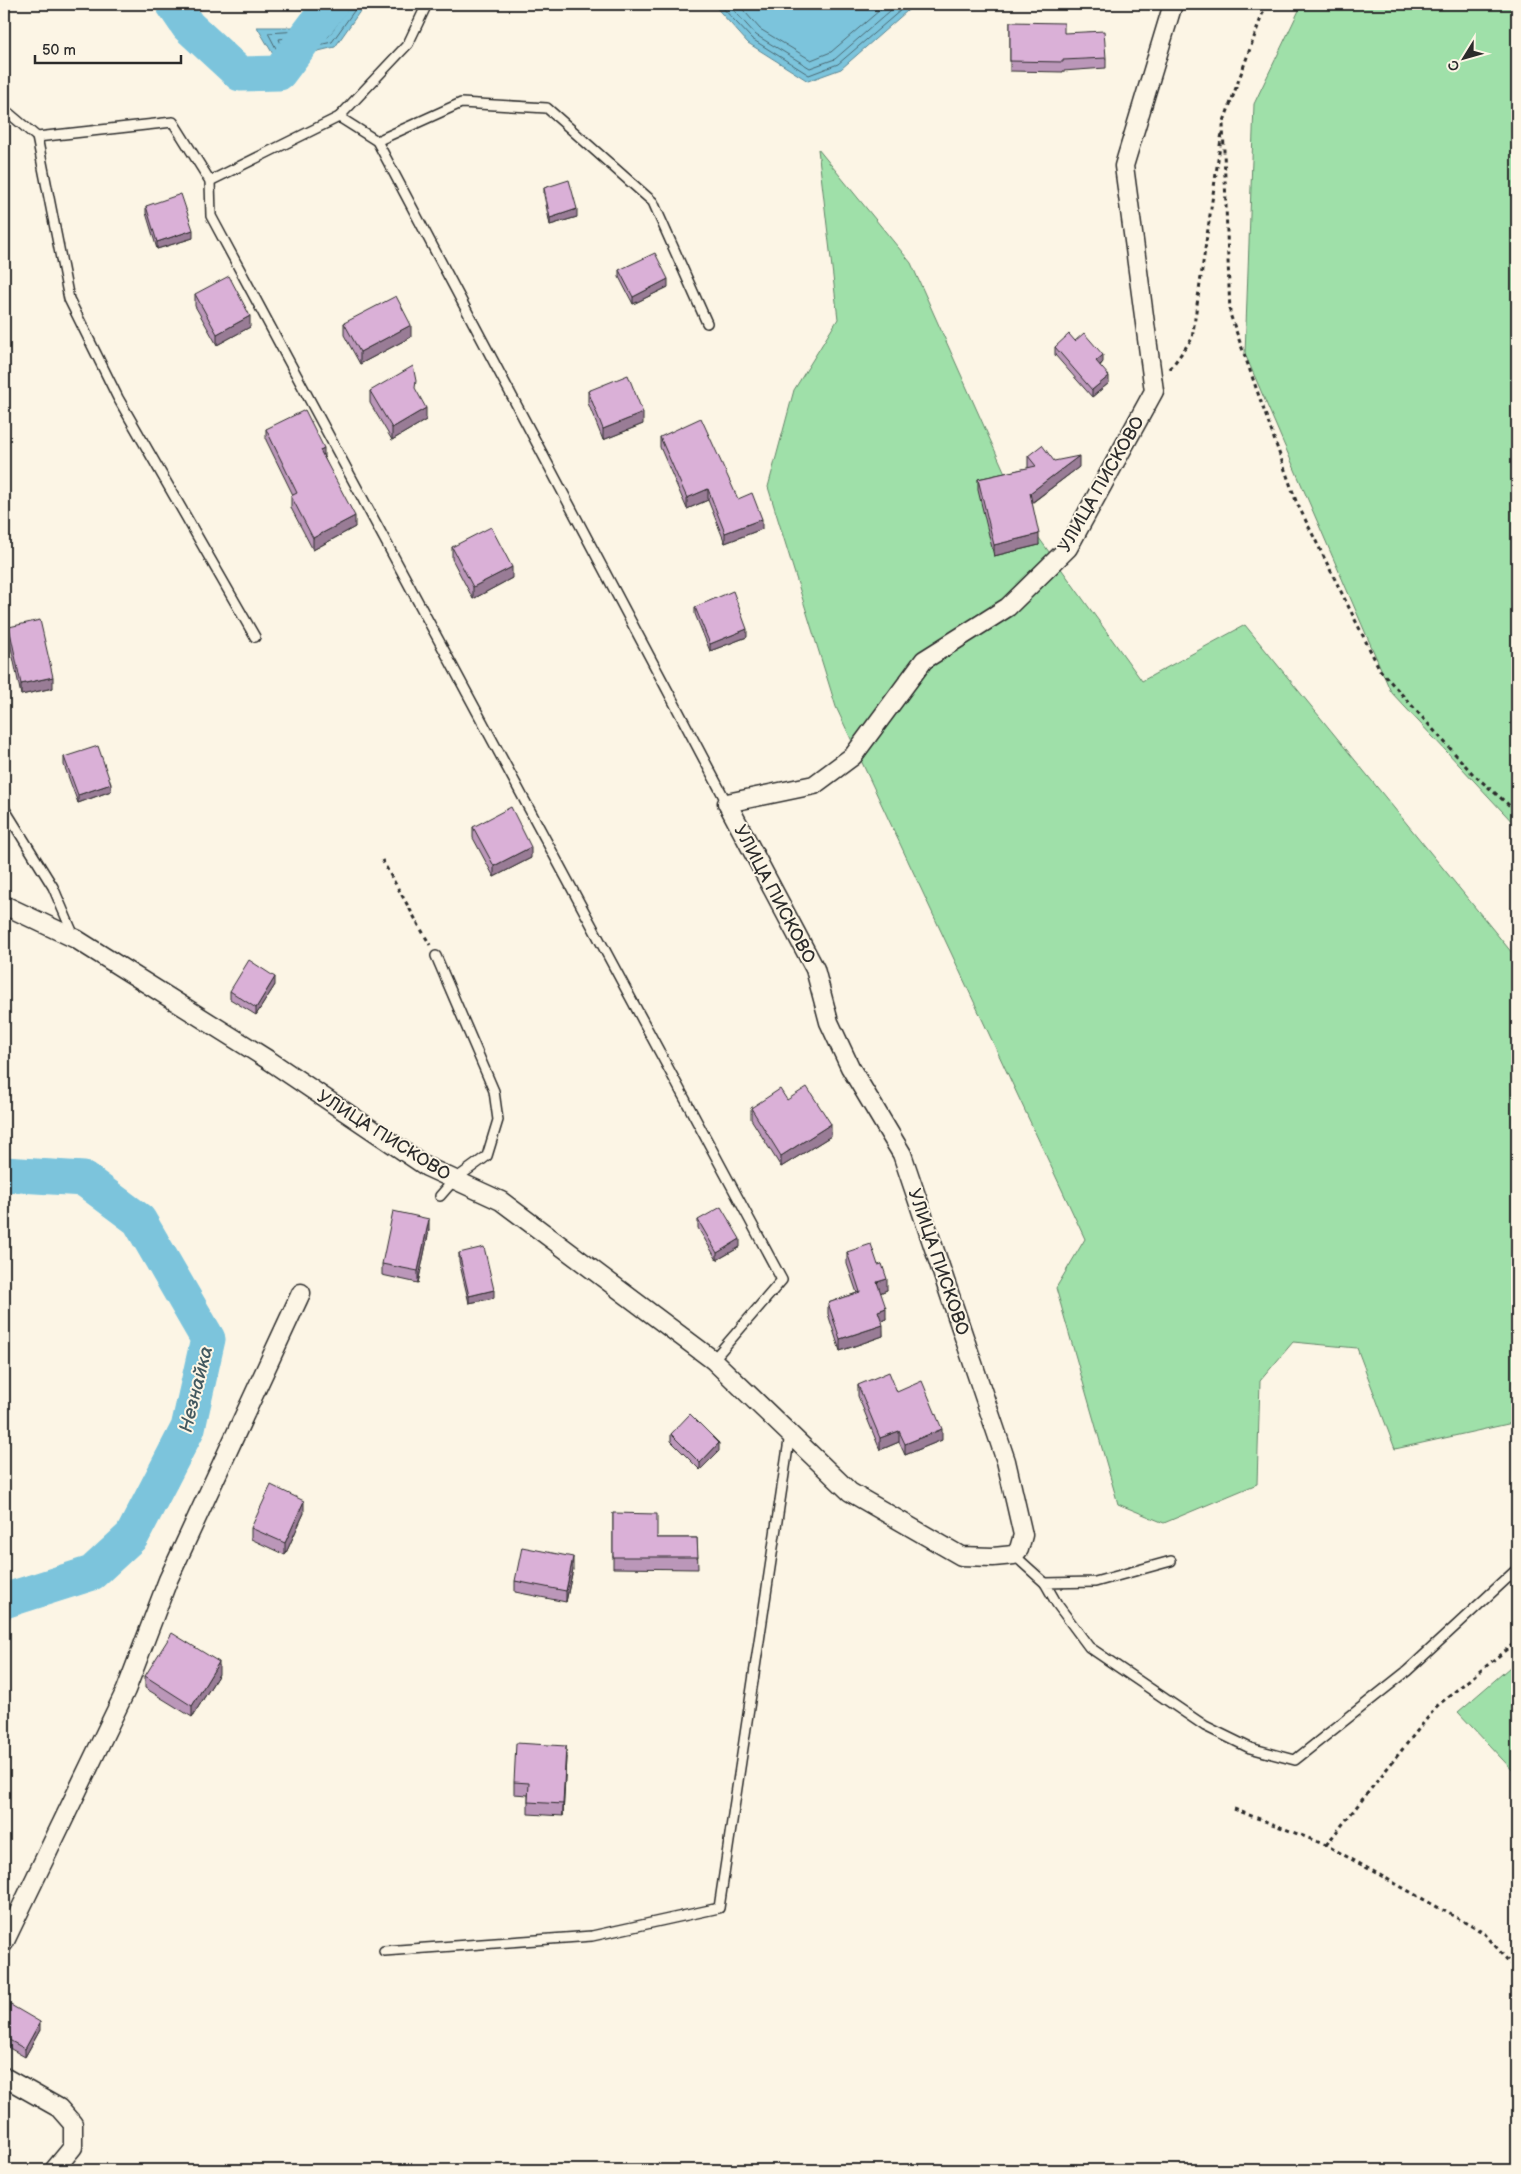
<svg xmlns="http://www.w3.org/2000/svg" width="1521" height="2174" viewBox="0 0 1521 2174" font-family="'Balsamiq Sans',sans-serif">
<rect width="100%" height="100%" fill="#fcf5e5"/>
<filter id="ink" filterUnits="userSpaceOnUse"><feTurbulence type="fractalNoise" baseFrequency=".02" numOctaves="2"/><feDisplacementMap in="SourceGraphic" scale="10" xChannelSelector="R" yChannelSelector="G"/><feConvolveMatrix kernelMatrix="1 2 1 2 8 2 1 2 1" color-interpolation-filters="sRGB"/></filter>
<g filter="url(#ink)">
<g fill="#9fe0a9" stroke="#65866a">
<path d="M 1302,4 L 1517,4 L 1517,827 L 1391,692 L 1245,354 L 1254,104 Z"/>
<path d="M 818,149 L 911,263 L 1026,520 L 1142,681 L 1245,625 L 1517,959 L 1517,1422 L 1395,1449 L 1357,1348 L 1293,1342 L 1260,1381 L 1257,1484 L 1164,1523 L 1118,1504 L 1056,1288 L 1085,1239 L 836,707 L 768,487 L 794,390 L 838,319 Z"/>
<path d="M 1517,1661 L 1517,1775 L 1458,1712 Z"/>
</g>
<g fill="#7bc4dc" stroke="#5b8795">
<path d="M 319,4 L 365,4 L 335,47 L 277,61 L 257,27 L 297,27 Z"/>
<path d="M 713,4 L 915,4 L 841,69 L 808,81 L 748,43 Z"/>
</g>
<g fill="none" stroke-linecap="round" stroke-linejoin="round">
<g stroke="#4b6872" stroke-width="1">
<path d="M 323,4 L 321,11 L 299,31 L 268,33 L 279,54 L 332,42 L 359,4"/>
<path d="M 329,4 L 326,14 L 303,36 L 279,39 L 282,47 L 328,37 L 351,4"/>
<path d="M 719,4 L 752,39 L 809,75 L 838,64 L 908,4"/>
<path d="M 728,4 L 756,35 L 810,68 L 835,59 L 898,4"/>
<path d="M 738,4 L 760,29 L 811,60 L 831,52 L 887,4"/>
</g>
<g stroke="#7bc4dc" stroke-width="35">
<path d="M 173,4 L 188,26 L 240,74 L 279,73 L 331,4"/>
<path d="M 4,1174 L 84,1179 L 139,1220 L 208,1339 L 188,1428 L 132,1536 L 92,1573 L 4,1601"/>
</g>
<g stroke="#2b2b2b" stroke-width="12">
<g id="lane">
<path d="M 4,109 L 37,137 L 173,122 L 210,181 L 211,216 L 782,1280 L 713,1360"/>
<path d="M 339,117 L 408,44 L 427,4"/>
<path d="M 37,137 L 69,299 L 118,398 L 255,637"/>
<path d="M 377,141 L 461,103 L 547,108 L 653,202 L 707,323"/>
<path d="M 210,181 L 339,117 L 377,141 L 727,803"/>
<path d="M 4,808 L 53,887 L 74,936"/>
<path d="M 436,956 L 494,1091 L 498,1120 L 487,1156 L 454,1180 L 440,1196"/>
<path d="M 1014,1555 L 1045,1583"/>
<path d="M 1171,1561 L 1095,1582 L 1045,1583 L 1057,1604 L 1089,1647 L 1205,1726 L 1250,1748 L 1295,1760 L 1407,1671 L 1515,1571"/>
<path d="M 384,1951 L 592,1936 L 719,1908 L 790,1434"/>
</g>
</g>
<g stroke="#2b2b2b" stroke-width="21">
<g id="street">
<path d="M 4,905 L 76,939 L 270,1061 L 427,1167 L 501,1201 L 713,1360 L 850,1492 L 961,1556 L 993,1557 L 1014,1555 L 1019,1549 L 1023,1535 L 1006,1461 L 902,1154 L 850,1067 L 829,1022 L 815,969 L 727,803 L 814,785 L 853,756 L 924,660 L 1008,607 L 1068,548 L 1154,391 L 1124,166 L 1173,4"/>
<path d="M 4,1943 L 126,1690 L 168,1580 L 301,1293"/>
<path d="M 4,2077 L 59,2108 L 73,2124 L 73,2147 L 54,2170"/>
</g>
</g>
<g stroke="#2b2b2b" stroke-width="3" stroke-dasharray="4 4" stroke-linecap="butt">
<path d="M 1266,4 L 1223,124 L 1230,314 L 1296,501 L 1380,670 L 1473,774 L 1517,812"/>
<path d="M 1170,369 L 1192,339 L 1222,132"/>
<path d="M 382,860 L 430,945"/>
<path d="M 1234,1809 L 1326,1845 L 1484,1933 L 1517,1971"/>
<path d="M 1326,1845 L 1437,1706 L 1517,1641"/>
</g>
<use href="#lane" stroke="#fcf5e5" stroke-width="9"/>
<use href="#street" stroke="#fcf5e5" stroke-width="18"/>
</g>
<g fill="#bb97b9" stroke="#2b2b2b">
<path d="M 1010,22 L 1064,33 L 1106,58 L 1106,68 L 1063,71 L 1063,72 L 1010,71 Z"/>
<path d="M 544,188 L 577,217 L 550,225 L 544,195 Z"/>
<path d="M 146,206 L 193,238 L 157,249 L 146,213 Z"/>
<path d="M 619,270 L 668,287 L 633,304 L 619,277 Z"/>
<path d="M 195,294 L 250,327 L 217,345 L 195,306 Z"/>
<path d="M 344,323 L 411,337 L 360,364 L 344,335 Z"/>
<path d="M 1075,341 L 1103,362 L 1100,366 L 1109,383 L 1092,397 L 1055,355 L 1055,347 Z"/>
<path d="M 370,391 L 416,391 L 426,420 L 392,440 L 370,403 Z"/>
<path d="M 588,391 L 643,424 L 603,440 L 588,403 Z"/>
<path d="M 266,429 L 324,457 L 355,527 L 313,550 L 291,508 L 291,496 L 293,495 L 266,440 Z"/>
<path d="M 660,437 L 738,499 L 762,529 L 725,543 L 708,500 L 687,509 L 660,447 Z"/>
<path d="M 1028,456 L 1079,467 L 1032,503 L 1039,545 L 994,556 L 978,490 L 978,479 L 1028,468 Z"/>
<path d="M 452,547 L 512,578 L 473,599 L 452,559 Z"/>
<path d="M 695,607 L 747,637 L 710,651 L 695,614 Z"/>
<path d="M 9,627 L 53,688 L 21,695 L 9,638 Z"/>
<path d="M 64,757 L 111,791 L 78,803 L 64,765 Z"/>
<path d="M 473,827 L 531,858 L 494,877 L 473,838 Z"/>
<path d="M 275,985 L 256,1015 L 230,999 L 230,991 Z"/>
<path d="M 787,1100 L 831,1136 L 781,1167 L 751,1119 L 751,1108 Z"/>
<path d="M 698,1220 L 740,1247 L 717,1260 L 698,1228 Z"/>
<path d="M 429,1230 L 418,1283 L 382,1275 L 382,1264 Z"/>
<path d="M 847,1252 L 878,1265 L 887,1290 L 880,1293 L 886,1319 L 882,1321 L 883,1336 L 840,1351 L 828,1314 L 828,1303 L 857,1293 L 847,1264 Z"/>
<path d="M 459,1253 L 494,1298 L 469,1303 L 459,1261 Z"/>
<path d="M 858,1385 L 897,1392 L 942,1440 L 905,1455 L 899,1442 L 880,1450 L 858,1396 Z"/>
<path d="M 671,1434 L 719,1451 L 700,1470 L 671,1441 Z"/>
<path d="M 304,1513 L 285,1555 L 251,1539 L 251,1528 Z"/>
<path d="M 613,1513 L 657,1538 L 697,1538 L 698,1569 L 613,1568 Z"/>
<path d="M 573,1569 L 566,1602 L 515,1592 L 515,1581 Z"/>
<path d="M 219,1674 L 192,1717 L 145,1688 L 145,1676 Z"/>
<path d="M 566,1757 L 563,1816 L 528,1814 L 528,1795 L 514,1794 L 514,1782 Z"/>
<path d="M 4,2013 L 40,2030 L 25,2057 L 4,2045 Z"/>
</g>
<g fill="#997b96" stroke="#2b2b2b">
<path d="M 577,209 L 577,217 L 550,225 L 550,218 Z"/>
<path d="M 193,230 L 193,238 L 157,249 L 157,242 Z"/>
<path d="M 668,279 L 668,287 L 633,304 L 633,297 Z"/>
<path d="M 250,316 L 250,327 L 217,345 L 217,334 Z"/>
<path d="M 411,325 L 411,337 L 360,364 L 360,352 Z"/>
<path d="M 1103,355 L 1103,362 L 1096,369 L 1096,361 Z"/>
<path d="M 1109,376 L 1109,383 L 1092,397 L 1092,390 Z"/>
<path d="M 426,408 L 426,420 L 392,440 L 392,428 Z"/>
<path d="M 643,413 L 643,424 L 603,440 L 603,429 Z"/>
<path d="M 324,448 L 324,460 L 320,450 Z"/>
<path d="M 1079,456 L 1079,467 L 1030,504 L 1030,493 Z"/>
<path d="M 708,489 L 708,500 L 687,509 L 687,498 Z"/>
<path d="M 355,516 L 355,527 L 313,550 L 313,538 Z"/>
<path d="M 762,519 L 762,529 L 725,543 L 725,533 Z"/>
<path d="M 1039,534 L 1039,545 L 994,556 L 994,545 Z"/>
<path d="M 512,567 L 512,578 L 473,599 L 473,587 Z"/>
<path d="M 747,629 L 747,637 L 710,651 L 710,644 Z"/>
<path d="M 53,677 L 53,688 L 21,695 L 21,684 Z"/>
<path d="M 111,784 L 111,791 L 78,803 L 78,795 Z"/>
<path d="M 531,847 L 531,858 L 494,877 L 494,866 Z"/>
<path d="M 275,977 L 275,985 L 256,1015 L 256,1008 Z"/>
<path d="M 831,1124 L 831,1136 L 781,1167 L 781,1156 Z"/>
<path d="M 429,1219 L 429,1230 L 418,1283 L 418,1271 Z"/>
<path d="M 740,1239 L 740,1247 L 717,1260 L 717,1253 Z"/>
<path d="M 887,1279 L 887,1290 L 877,1294 L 877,1282 Z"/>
<path d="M 494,1290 L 494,1298 L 469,1303 L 469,1296 Z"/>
<path d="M 886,1308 L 886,1319 L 878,1322 L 878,1311 Z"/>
<path d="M 883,1325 L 883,1336 L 840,1351 L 840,1339 Z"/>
<path d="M 942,1429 L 942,1440 L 905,1455 L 905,1444 Z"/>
<path d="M 899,1431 L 899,1442 L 880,1450 L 880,1438 Z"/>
<path d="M 719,1443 L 719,1451 L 700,1470 L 700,1463 Z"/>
<path d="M 304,1501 L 304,1513 L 285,1555 L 285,1543 Z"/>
<path d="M 573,1557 L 573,1569 L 566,1602 L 566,1591 Z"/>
<path d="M 219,1662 L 219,1674 L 192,1717 L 192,1706 Z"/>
<path d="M 566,1746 L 566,1757 L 563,1816 L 563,1804 Z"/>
<path d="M 40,2022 L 40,2030 L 25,2057 L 25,2049 Z"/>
</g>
<g fill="#dab0d7" stroke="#2b2b2b">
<path d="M 1010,22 L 1064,23 L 1064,33 L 1104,31 L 1106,58 L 1063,60 L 1063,62 L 1010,61 Z"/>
<path d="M 569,180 L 577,209 L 550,218 L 544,188 Z"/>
<path d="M 181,194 L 193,230 L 157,242 L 146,206 Z"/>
<path d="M 655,253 L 668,279 L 633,297 L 619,270 Z"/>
<path d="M 229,276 L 250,316 L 217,334 L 195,294 Z"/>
<path d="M 396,296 L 411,325 L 360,352 L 344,323 Z"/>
<path d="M 1084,333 L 1103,355 L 1096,361 L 1109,376 L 1092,390 L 1055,347 L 1069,334 L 1075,341 Z"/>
<path d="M 413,366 L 416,381 L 415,388 L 426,408 L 392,428 L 370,391 Z"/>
<path d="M 628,375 L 643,413 L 603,429 L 588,391 Z"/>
<path d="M 305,410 L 324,448 L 320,450 L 355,516 L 313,538 L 291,496 L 297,493 L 266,429 Z"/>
<path d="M 701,418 L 738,499 L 752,493 L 762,519 L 725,533 L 708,489 L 687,498 L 660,437 Z"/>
<path d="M 1042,445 L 1054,461 L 1079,456 L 1030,493 L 1039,534 L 994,545 L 978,479 L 1036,466 L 1028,456 Z"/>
<path d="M 491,527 L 512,567 L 473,587 L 452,547 Z"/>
<path d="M 733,591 L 747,629 L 710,644 L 695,607 Z"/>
<path d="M 40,620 L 53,677 L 21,684 L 9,627 Z"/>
<path d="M 98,746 L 111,784 L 78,795 L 64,757 Z"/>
<path d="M 511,807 L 531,847 L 494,866 L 473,827 Z"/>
<path d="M 249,960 L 275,977 L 256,1008 L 230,991 Z"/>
<path d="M 807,1087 L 831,1124 L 781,1156 L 751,1108 L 780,1089 L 787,1100 Z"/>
<path d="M 721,1207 L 740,1239 L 717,1253 L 698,1220 Z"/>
<path d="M 393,1211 L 429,1219 L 418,1271 L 382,1264 Z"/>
<path d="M 871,1244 L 878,1265 L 882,1264 L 887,1279 L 877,1282 L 886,1308 L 878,1311 L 883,1325 L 840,1339 L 828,1303 L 860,1292 L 847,1252 Z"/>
<path d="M 484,1247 L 494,1290 L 469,1296 L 459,1253 Z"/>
<path d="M 889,1372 L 897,1392 L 922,1381 L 942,1429 L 905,1444 L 899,1431 L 880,1438 L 858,1385 Z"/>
<path d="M 690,1414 L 719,1443 L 700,1463 L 671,1434 Z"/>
<path d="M 271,1485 L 304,1501 L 285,1543 L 251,1528 Z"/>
<path d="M 613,1513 L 657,1514 L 657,1538 L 697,1538 L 698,1557 L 613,1557 Z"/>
<path d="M 522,1547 L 573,1557 L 566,1591 L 515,1581 Z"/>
<path d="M 172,1633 L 219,1662 L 192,1706 L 145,1676 Z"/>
<path d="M 516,1743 L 566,1746 L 563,1804 L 528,1802 L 529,1783 L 514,1782 Z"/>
<path d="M 9,2004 L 40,2022 L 25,2049 L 4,2037 L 4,2013 Z"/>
</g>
</g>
<g text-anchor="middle" stroke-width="4" stroke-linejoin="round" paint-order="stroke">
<g font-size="18" fill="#2b2b2b" stroke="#fcf5e5">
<text transform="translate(1101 484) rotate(-60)" y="6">УЛИЦА ПИСКОВО</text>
<text transform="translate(775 894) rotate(62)" y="6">УЛИЦА ПИСКОВО</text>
<text transform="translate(384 1135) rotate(32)" y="6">УЛИЦА ПИСКОВО</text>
<text transform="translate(939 1262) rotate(71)" y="6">УЛИЦА ПИСКОВО</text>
</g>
<g font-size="19" font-style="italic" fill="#435960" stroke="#fcf5e5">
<text transform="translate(195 1389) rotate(-76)" y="7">Незнайка</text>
</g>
</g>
<rect width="1521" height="2174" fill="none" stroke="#fcf5e5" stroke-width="20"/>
<rect x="10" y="10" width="1501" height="2154" fill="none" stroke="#2b2b2b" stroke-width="2" filter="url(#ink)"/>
<g transform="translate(1464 58) rotate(233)" stroke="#fcf5e5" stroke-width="4" paint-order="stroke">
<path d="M0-4L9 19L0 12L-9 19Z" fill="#2b2b2b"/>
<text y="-8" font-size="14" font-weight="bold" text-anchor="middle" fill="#2b2b2b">С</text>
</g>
<path d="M35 55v8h146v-8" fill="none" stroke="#2b2b2b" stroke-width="2.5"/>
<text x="42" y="55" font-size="15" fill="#2b2b2b" stroke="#fcf5e5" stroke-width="4" paint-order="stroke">50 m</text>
</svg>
